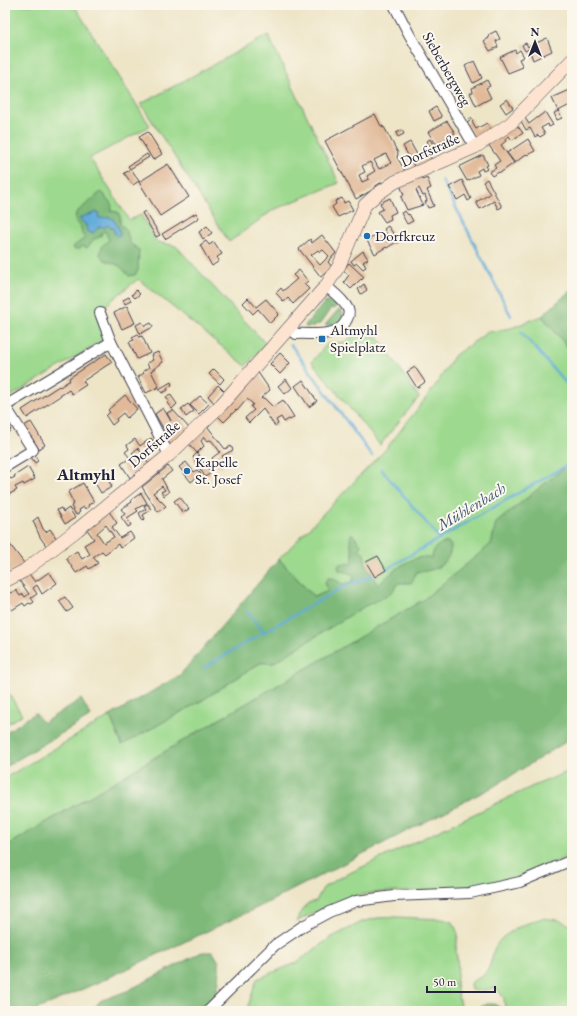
<svg xmlns="http://www.w3.org/2000/svg" width="577" height="1016" viewBox="0 0 577 1016" font-family="'EB Garamond',serif">
<rect width="100%" height="100%" fill="#fbf7ec"/>
<filter id="ink" filterUnits="userSpaceOnUse"><feTurbulence type="fractalNoise" baseFrequency=".025" numOctaves="2"/><feDisplacementMap in="SourceGraphic" scale="8" xChannelSelector="R" yChannelSelector="G"/><feConvolveMatrix kernelMatrix="1 2 1 2 8 2 1 2 1" color-interpolation-filters="sRGB"/></filter>
<filter id="wash" filterUnits="userSpaceOnUse"><feTurbulence type="fractalNoise" baseFrequency=".012" numOctaves="4" result="noise"/><feDisplacementMap in="SourceGraphic" scale="16" xChannelSelector="R" yChannelSelector="G"/><feGaussianBlur stdDeviation="0.9" result="paint"/><feColorMatrix in="noise" values="0 0 0 0 0 0 0 0 0 0 0 0 0 0 0 0 0 1.4 0 .05"/><feComposite in="paint" operator="in"/></filter>
<g filter="url(#wash)">
<rect width="100%" height="100%" fill="#eee5c7"/>
<g fill="#9dd98e" stroke="#607e64">
<path d="M 5,5 L 74,5 L 150,126 L 90,158 L 129,220 L 141,215 L 157,242 L 176,246 L 266,344 L 246,366 L 138,279 L 101,309 L 107,338 L 5,400 Z"/>
<path d="M 268,35 L 339,183 L 273,210 L 229,242 L 141,104 Z"/>
<path d="M 542,316 L 557,332 L 572,352 L 572,454 L 565,467 L 497,523 L 492,544 L 423,600 L 191,736 L 5,847 L 5,778 L 110,716 L 122,745 L 201,701 L 260,663 L 314,597 L 279,559 L 386,449 L 433,389 L 455,355 L 488,332 L 511,328 Z"/>
<path d="M 370,326 L 419,397 L 380,445 L 312,362 L 327,344 L 344,342 Z"/>
<path d="M 5,687 L 22,715 L 5,725 Z"/>
<path d="M 572,770 L 572,854 C 543,868 513,882 480,887 C 454,891 427,891 401,892 C 388,892 374,892 361,895 C 339,900 317,911 296,922 L 299,915 L 308,903 L 316,901 L 323,888 L 335,880 L 531,787 Z"/>
<path d="M 397,917 L 442,919 L 453,922 L 458,934 L 456,949 L 458,967 L 456,984 L 461,1011 L 244,1011 L 248,1006 L 257,979 L 296,963 L 330,938 L 362,922 L 377,918 Z"/>
<path d="M 542,918 L 559,920 L 572,926 L 572,1011 L 505,1011 L 504,998 L 496,988 C 487,989 479,992 471,990 L 470,984 C 475,978 483,978 487,971 C 491,965 492,957 494,950 C 501,932 525,924 542,918 Z"/>
</g>
<g fill="#7eb979" stroke="#506e5a">
<path d="M 101,192 L 105,195 L 106,199 C 111,201 113,205 111,211 L 118,212 L 120,216 L 120,224 L 126,229 L 130,243 L 139,250 L 138,271 L 135,275 L 129,276 L 120,266 L 105,260 L 100,255 L 102,246 L 109,240 L 105,231 L 103,231 L 100,237 L 94,239 L 87,248 L 83,246 L 79,249 L 74,249 L 73,247 L 85,238 L 82,234 L 81,228 L 75,221 L 76,213 L 78,211 Z"/>
<path d="M 572,289 L 572,353 L 542,316 Z"/>
<path d="M 328,302 L 337,305 L 334,309 L 331,308 L 320,324 L 314,325 L 314,327 L 305,327 L 306,324 L 324,303 Z"/>
<path d="M 338,310 L 342,311 C 344,317 341,320 337,325 L 325,325 Z"/>
<path d="M 572,454 L 572,738 L 493,787 L 261,906 L 101,981 L 33,1011 L 5,1011 L 5,847 L 191,736 L 423,600 L 491,544 L 496,523 L 565,467 Z"/>
<path d="M 352,533 L 361,545 L 360,549 L 364,554 L 367,567 L 378,585 C 390,574 413,551 431,559 C 435,547 435,545 448,542 L 451,546 C 450,565 433,572 416,572 L 413,581 L 410,583 L 398,583 L 393,591 L 385,597 L 365,606 L 273,663 L 260,663 L 201,701 L 122,745 L 110,716 L 180,675 L 279,559 L 314,597 L 328,591 L 325,582 L 328,578 L 333,578 L 342,584 L 352,582 L 354,578 L 352,574 L 339,570 L 338,566 L 340,564 L 352,563 C 356,553 346,541 352,533 Z"/>
<path d="M 81,699 L 91,716 L 5,767 L 5,733 L 35,713 L 43,723 Z"/>
<path d="M 202,952 L 213,952 L 219,962 L 219,981 L 212,1011 L 92,1011 L 100,1001 L 127,991 Z"/>
<path d="M 486,1004 L 494,1004 L 501,1008 L 502,1011 L 473,1011 Z"/>
</g>
<path fill="#62abd9" stroke="#42668a" d="M 97,212 L 99,213 L 98,217 L 100,218 L 111,217 C 116,222 120,229 120,235 L 118,236 L 115,234 L 113,228 L 107,225 L 105,228 L 100,226 L 93,233 L 87,232 L 86,225 L 80,220 L 80,218 C 84,215 91,215 97,212 Z"/>
<g fill="none" stroke-linecap="round" stroke-linejoin="round">
<g stroke="#62abd9" stroke-width="2.5">
<path d="M 442,180 L 511,316"/>
<path d="M 521,332 L 572,390"/>
<path d="M 291,345 L 372,456"/>
<path d="M 381,469 L 440,539"/>
<path d="M 383,571 L 567,465 L 572,460"/>
<path d="M 247,612 L 264,632 L 343,587 L 377,574"/>
<path d="M 204,668 L 264,632"/>
</g>
</g>
<g id="blocks">
<g fill="#e1ba99" fill-rule="evenodd">
<path d="M 496,31 L 500,39 L 496,41 L 498,47 L 490,51 L 484,41 L 489,38 L 488,35 Z"/>
<path d="M 547,38 L 552,51 L 533,60 L 529,49 L 525,51 L 522,45 L 526,43 L 528,47 Z"/>
<path d="M 515,50 L 516,53 L 520,50 L 524,57 L 519,59 L 523,67 L 508,73 L 500,57 Z"/>
<path d="M 474,61 L 482,78 L 473,83 L 465,66 Z"/>
<path d="M 487,80 L 490,86 L 486,88 L 491,98 L 476,106 L 470,93 L 473,92 L 472,88 Z"/>
<path d="M 572,89 L 572,104 L 558,111 L 562,118 L 557,120 L 554,113 L 558,111 L 552,98 Z"/>
<path d="M 507,99 L 513,108 L 506,113 L 500,104 Z"/>
<path d="M 436,107 L 442,117 L 434,121 L 429,111 Z"/>
<path d="M 545,112 L 553,125 L 549,127 L 548,124 L 541,128 L 545,134 L 540,137 L 538,135 L 535,137 L 530,128 L 526,130 L 521,121 L 525,118 L 529,124 Z"/>
<path d="M 375,114 L 381,126 L 383,126 L 382,128 L 384,127 L 398,153 L 397,157 L 405,171 L 382,184 L 382,182 L 374,187 L 374,189 L 356,199 L 325,141 ZM 386,154 L 391,163 L 379,169 L 374,160 ZM 370,162 L 375,171 L 367,176 L 369,179 L 362,182 L 359,175 L 365,172 L 362,166 Z"/>
<path d="M 471,118 L 473,121 L 472,122 L 476,129 L 487,123 L 492,131 L 477,140 L 466,124 L 470,121 L 469,119 Z"/>
<path d="M 447,121 L 455,133 L 436,144 L 428,132 Z"/>
<path d="M 516,124 L 523,133 L 512,140 L 509,136 L 505,139 L 506,141 L 501,145 L 514,163 L 500,173 L 499,172 L 492,176 L 489,172 L 496,168 L 494,165 L 500,161 L 488,144 Z"/>
<path d="M 402,130 L 404,134 L 398,137 L 396,133 Z"/>
<path d="M 148,132 L 162,154 L 153,160 L 139,137 Z"/>
<path d="M 430,139 L 434,146 L 431,148 L 427,141 Z"/>
<path d="M 528,139 L 535,151 L 527,155 L 526,154 L 515,163 L 507,153 Z"/>
<path d="M 410,142 L 419,158 L 423,155 L 421,152 L 425,150 L 433,161 L 415,168 L 403,146 Z"/>
<path d="M 147,154 L 149,157 L 130,169 L 128,166 Z"/>
<path d="M 483,155 L 488,165 L 486,166 L 488,169 L 483,171 L 482,168 L 477,171 L 479,175 L 467,181 L 459,167 Z"/>
<path d="M 168,164 L 189,197 L 160,216 L 139,182 Z"/>
<path d="M 131,170 L 139,181 L 133,185 L 124,173 Z"/>
<path d="M 421,176 L 423,180 L 427,178 L 431,188 L 427,190 L 434,206 L 428,208 L 425,202 L 427,201 L 425,195 L 423,196 L 419,188 L 416,190 L 423,205 L 407,210 L 401,197 L 404,195 L 400,185 Z"/>
<path d="M 487,179 L 502,207 L 498,209 L 494,201 L 480,209 L 476,202 L 490,194 L 483,182 Z"/>
<path d="M 462,180 L 471,199 L 468,201 L 465,195 L 457,200 L 449,187 Z"/>
<path d="M 342,198 L 344,203 L 348,201 L 353,210 L 338,217 L 332,207 L 336,204 L 335,201 Z"/>
<path d="M 390,198 L 396,212 L 390,215 L 391,219 L 385,222 L 378,212 L 383,209 L 380,203 Z"/>
<path d="M 145,211 L 160,235 L 156,237 L 142,213 Z"/>
<path d="M 405,211 L 408,215 L 409,214 L 413,221 L 407,224 L 401,213 Z"/>
<path d="M 196,213 L 199,218 L 165,239 L 162,234 Z"/>
<path d="M 207,226 L 212,233 L 203,239 L 199,232 Z"/>
<path d="M 388,226 L 399,242 L 397,243 L 396,242 L 387,248 L 386,247 L 375,254 L 367,241 L 380,232 L 387,242 L 390,239 L 384,229 Z"/>
<path d="M 322,235 L 336,253 L 328,262 L 332,267 L 321,277 L 299,249 L 310,239 L 312,243 ZM 318,250 L 320,252 L 323,250 L 329,256 L 320,265 L 311,255 Z"/>
<path d="M 206,241 L 209,245 L 214,242 L 222,254 L 217,257 L 219,261 L 212,266 L 200,245 Z"/>
<path d="M 363,251 L 368,259 L 363,262 L 366,267 L 363,269 L 357,263 L 354,265 L 351,261 Z"/>
<path d="M 349,263 L 364,277 L 362,280 L 361,279 L 351,289 L 344,282 L 349,275 L 343,270 Z"/>
<path d="M 299,270 L 308,281 L 304,284 L 309,289 L 293,304 L 288,298 L 284,302 L 276,293 L 281,288 L 283,291 L 297,279 L 293,275 Z"/>
<path d="M 364,284 L 367,290 L 361,294 L 358,289 Z"/>
<path d="M 136,290 L 140,294 L 135,298 L 132,295 Z"/>
<path d="M 129,297 L 131,301 L 125,304 L 123,300 Z"/>
<path d="M 248,298 L 256,307 L 266,299 L 279,314 L 270,323 L 258,309 L 253,314 L 243,303 Z"/>
<path d="M 127,306 L 135,323 L 122,329 L 114,313 Z"/>
<path d="M 142,322 L 145,326 L 151,323 L 153,327 L 140,334 L 136,325 Z"/>
<path d="M 138,334 L 139,337 L 142,336 L 150,353 L 137,359 L 129,342 L 134,340 L 132,337 Z"/>
<path d="M 158,352 L 163,362 L 151,371 L 159,387 L 146,393 L 138,377 L 144,373 L 143,371 L 149,368 L 147,363 L 153,360 L 151,355 Z"/>
<path d="M 280,353 L 290,363 L 280,374 L 270,364 Z"/>
<path d="M 106,354 L 112,362 L 83,381 L 86,385 L 72,394 L 69,390 L 27,418 L 22,410 L 59,386 L 60,387 L 70,380 L 69,378 Z"/>
<path d="M 415,367 L 425,382 L 417,388 L 407,372 Z"/>
<path d="M 214,369 L 224,379 L 220,384 L 209,374 Z"/>
<path d="M 257,371 L 270,390 L 261,398 L 262,399 L 264,398 L 273,407 L 283,400 L 294,417 L 290,420 L 289,419 L 284,422 L 281,417 L 276,420 L 278,424 L 275,426 L 263,409 L 249,423 L 245,418 L 254,410 L 251,407 L 253,404 L 247,399 L 237,411 L 236,410 L 224,422 L 217,415 Z"/>
<path d="M 286,379 L 292,388 L 285,394 L 278,386 Z"/>
<path d="M 303,380 L 317,401 L 309,407 L 295,386 Z"/>
<path d="M 171,382 L 172,385 L 167,388 L 168,390 L 162,393 L 159,389 Z"/>
<path d="M 218,385 L 225,392 L 215,404 L 208,396 Z"/>
<path d="M 170,394 L 177,404 L 172,409 L 167,403 L 169,402 L 166,397 Z"/>
<path d="M 125,395 L 137,409 L 127,418 L 123,413 L 116,419 L 117,421 L 112,425 L 106,416 L 110,412 L 108,410 Z"/>
<path d="M 200,396 L 209,404 L 199,414 L 190,405 Z"/>
<path d="M 188,404 L 194,411 L 186,417 L 181,409 Z"/>
<path d="M 163,408 L 171,421 L 167,413 L 173,410 L 189,428 L 170,446 L 164,438 L 167,435 L 155,414 ZM 174,425 L 176,430 L 171,434 L 168,429 Z"/>
<path d="M 5,421 L 11,430 L 5,435 Z"/>
<path d="M 31,422 L 45,445 L 39,449 L 24,426 Z"/>
<path d="M 207,426 L 225,449 L 231,446 L 233,450 L 222,456 L 227,463 L 220,468 L 212,458 L 220,452 L 212,441 L 210,440 L 207,441 L 204,437 L 201,441 L 204,446 L 197,453 L 189,444 Z"/>
<path d="M 151,438 L 158,448 L 147,456 L 144,457 L 138,448 L 132,453 L 134,455 L 130,458 L 125,452 L 129,449 L 127,445 L 135,439 L 140,446 Z"/>
<path d="M 197,453 L 211,473 L 205,477 L 193,457 Z"/>
<path d="M 35,455 L 38,461 L 35,463 L 31,457 Z"/>
<path d="M 130,458 L 136,467 L 145,459 L 149,464 L 130,478 L 121,464 Z"/>
<path d="M 186,462 L 194,472 L 197,470 L 201,474 L 191,482 L 179,467 Z"/>
<path d="M 168,466 L 172,471 L 162,479 L 169,492 L 164,496 L 161,492 L 165,490 L 162,486 L 153,493 L 166,506 L 158,512 L 142,487 Z"/>
<path d="M 28,467 L 35,479 L 24,485 L 23,483 L 15,487 L 17,490 L 6,496 L 5,481 L 10,478 L 11,479 L 15,477 L 14,476 Z"/>
<path d="M 104,472 L 112,487 L 101,493 L 94,481 L 99,478 L 97,476 Z"/>
<path d="M 83,483 L 94,502 L 88,505 L 89,507 L 85,509 L 84,507 L 79,510 L 80,512 L 76,515 L 71,506 L 74,504 L 68,492 Z"/>
<path d="M 141,493 L 147,503 L 136,509 L 138,511 L 127,518 L 131,525 L 128,527 L 121,517 L 125,514 L 121,509 L 132,502 L 131,500 Z"/>
<path d="M 180,497 L 189,509 L 183,513 L 174,501 Z"/>
<path d="M 148,504 L 151,510 L 143,515 L 145,519 L 143,521 L 139,513 L 146,509 L 144,506 Z"/>
<path d="M 61,508 L 63,512 L 69,508 L 75,518 L 65,524 L 57,510 Z"/>
<path d="M 108,510 L 117,523 L 112,527 L 120,538 L 130,532 L 134,538 L 120,548 L 118,544 L 105,554 L 102,551 L 93,557 L 98,563 L 89,569 L 87,566 L 76,573 L 66,558 L 77,551 L 82,559 L 90,554 L 84,545 L 94,539 L 86,528 ZM 106,525 L 114,537 L 104,543 L 97,533 Z"/>
<path d="M 38,517 L 43,529 L 46,532 L 50,529 L 57,539 L 47,547 L 40,537 L 33,521 Z"/>
<path d="M 5,538 L 24,563 L 5,576 Z"/>
<path d="M 378,556 L 386,570 L 375,577 L 366,562 Z"/>
<path d="M 49,572 L 57,583 L 42,594 L 37,585 L 33,588 L 37,594 L 31,598 L 34,602 L 31,604 L 29,603 L 25,606 L 23,603 L 12,610 L 8,605 L 5,607 L 5,597 L 8,595 L 9,592 L 11,593 L 16,590 L 20,596 L 23,594 L 25,597 L 29,594 L 19,580 L 29,574 L 35,582 Z"/>
<path d="M 65,597 L 73,608 L 67,612 L 59,601 Z"/>
</g>
</g>
</g>
<g filter="url(#ink)">
<use href="#blocks" fill-opacity="0" stroke="#413f50" stroke-width="1"/>
<g fill="none" stroke-linecap="round" stroke-linejoin="round">
<g stroke="#413f50" stroke-width="12">
<g id="street">
<path d="M 394,5 L 409,34 L 475,147"/>
<path d="M 100,313 L 111,342"/>
<path d="M 289,327 L 296,334 C 312,333 338,338 346,321 C 348,317 350,314 348,309 C 344,300 333,292 326,286"/>
<path d="M 5,406 L 111,342 L 169,455"/>
<path d="M 5,406 L 33,450 L 5,467"/>
<path d="M 208,1011 L 275,945 L 303,926 L 329,912 L 356,901 L 394,896 L 470,893 L 520,882 L 572,860"/>
</g>
</g>
<g stroke="#413f50" stroke-width="14">
<path id="secondary" d="M 5,581 L 24,571 L 77,530 L 169,455 L 221,405 L 326,286 L 339,266 L 365,205 L 376,195 L 395,182 L 475,147 L 510,124 L 572,60"/>
</g>
<use href="#street" stroke="#fff" stroke-width="10"/>
<use href="#secondary" stroke="#fde4d0" stroke-width="13"/>
</g>
</g>
<g fill="#1f6fb2" stroke="#fbf7ec" stroke-width="1.5">
<circle cx="367" cy="236" r="4"/>
<rect x="318" y="335" width="8" height="8" rx="2"/>
<circle cx="187" cy="471" r="4"/>
</g>
<g text-anchor="middle" stroke-width="4" stroke-linejoin="round" paint-order="stroke">
<g font-size="15" fill="#22223b" stroke="#fbf7ec">
<text transform="translate(447 69) rotate(60)" y="5">Sieberbergweg</text>
<text transform="translate(430 150) rotate(-24)" y="5">Dorfstraße</text>
<text transform="translate(154 444) rotate(-41)" y="5">Dorfstraße</text>
</g>
<g font-size="15" fill="#22223b" stroke="#fbf7ec" text-anchor="start">
<text x="375" y="241">Dorfkreuz</text>
<text x="330" y="335">Altmyhl<tspan x="330" dy="17">Spielplatz</tspan></text>
<text x="195" y="467">Kapelle<tspan x="195" dy="17">St. Josef</tspan></text>
</g>
<g font-size="16" font-style="italic" fill="#3c597a" stroke="#fbf7ec">
<text transform="translate(471 506) rotate(-31)" y="6">Mühlenbach</text>
</g>
<g font-size="17" font-weight="bold" fill="#22223b" stroke="#fbf7ec">
<text x="86" y="480">Altmyhl</text>
</g>
</g>
<rect width="577" height="1016" fill="none" stroke="#fbf7ec" stroke-width="20"/>
<g transform="translate(535 42)" stroke="#fbf7ec" stroke-width="3" paint-order="stroke">
<path d="M0-3L7 15L0 10L-7 15Z" fill="#22223b"/>
<text y="-6" font-size="11" font-weight="bold" text-anchor="middle" fill="#22223b">N</text>
</g>
<path d="M427 986v6h68v-6" fill="none" stroke="#22223b" stroke-width="2"/>
<text x="433" y="986" font-size="12" fill="#22223b" stroke="#fbf7ec" stroke-width="3" paint-order="stroke">50 m</text>
</svg>
